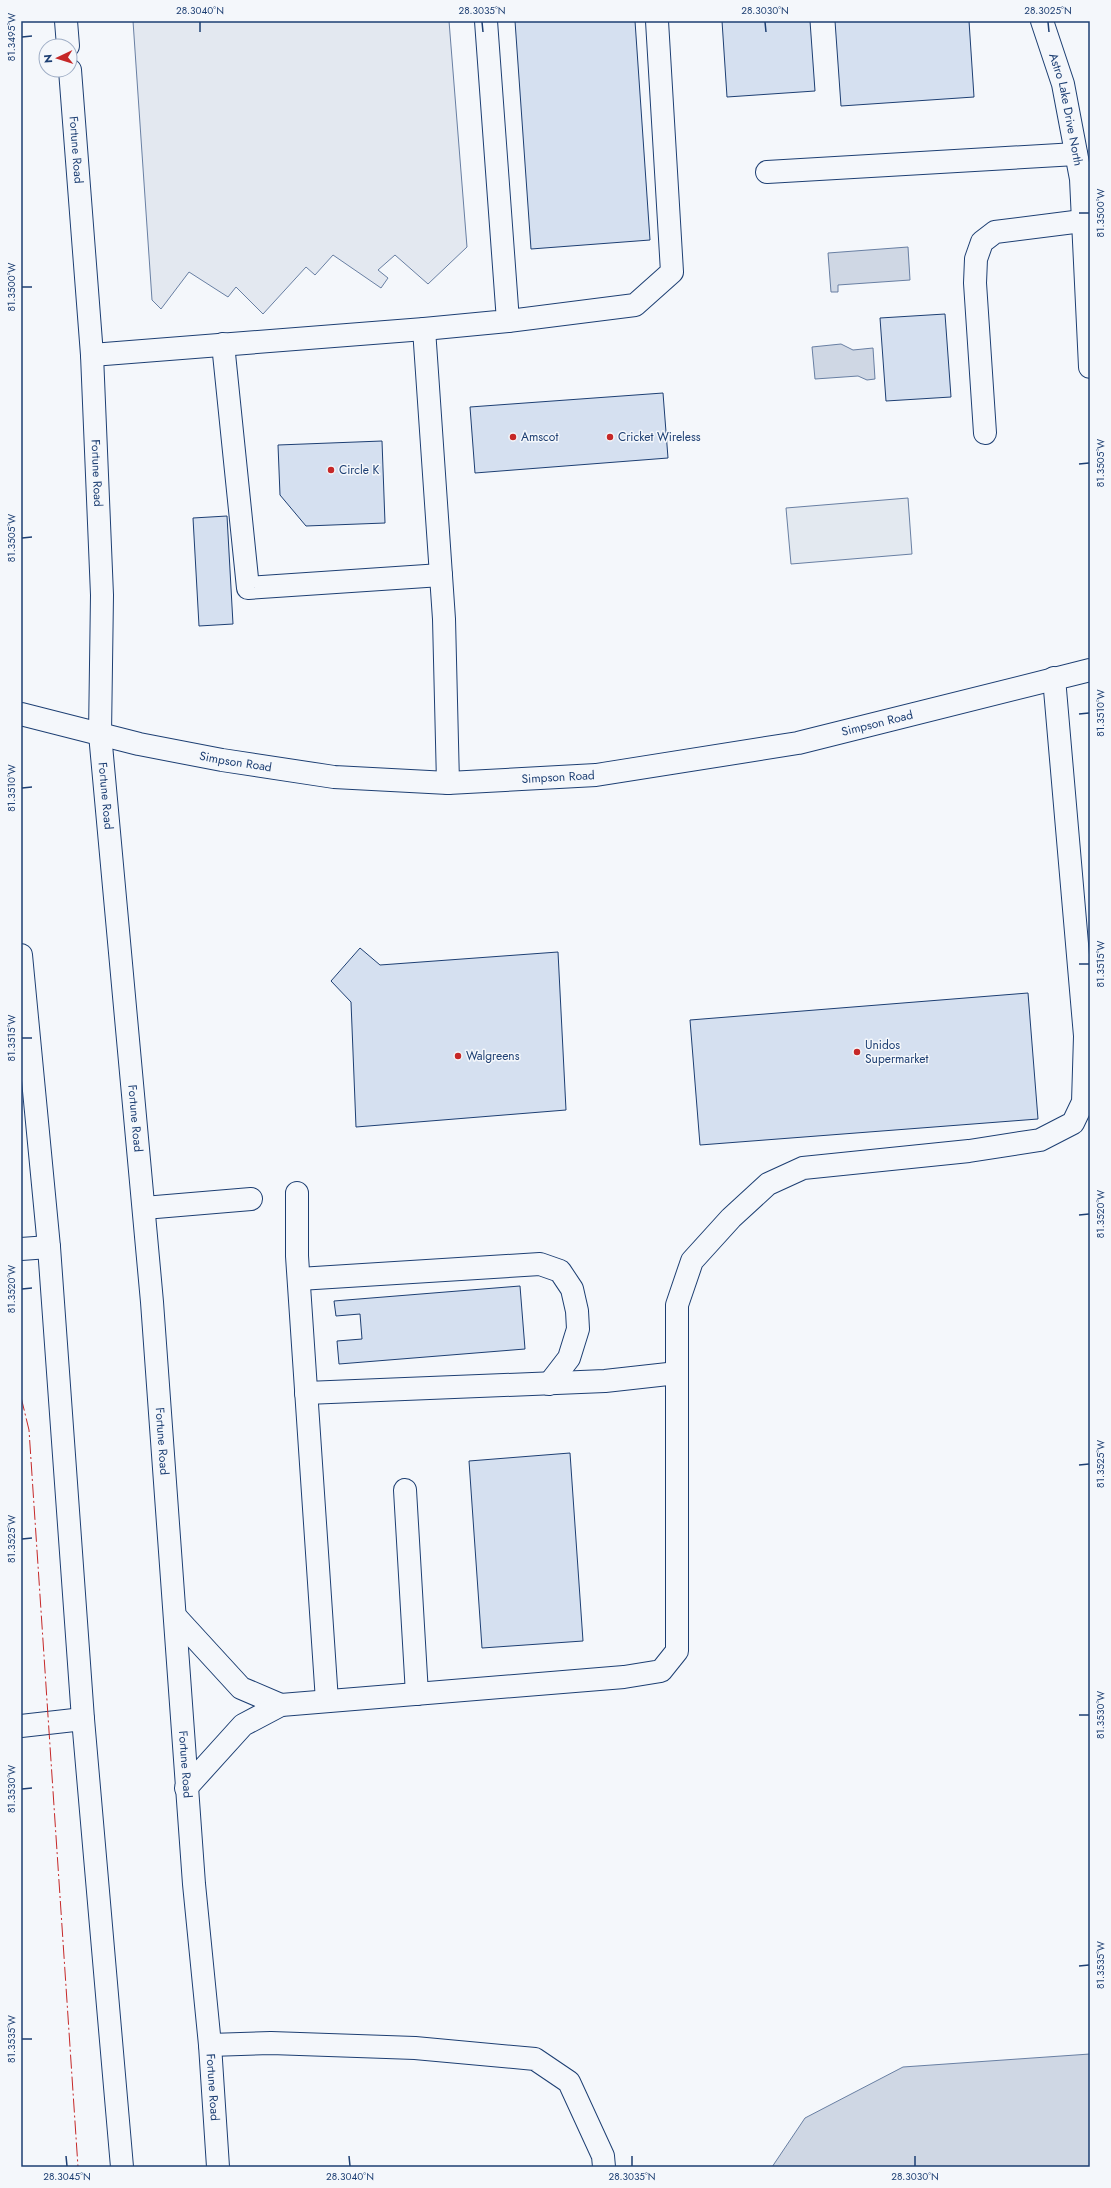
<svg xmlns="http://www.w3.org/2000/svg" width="1111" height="2188" viewBox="0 0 1111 2188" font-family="Jost,sans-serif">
<rect width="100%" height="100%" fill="#f4f7fb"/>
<path fill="#e3e9f0" stroke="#687fa3" d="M 908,498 L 912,554 L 791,564 L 786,508 Z"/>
<path fill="#e3e8f0" stroke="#687fa3" d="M 133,21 L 449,21 L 467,247 L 428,284 L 395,255 L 378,270 L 388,278 L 381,288 L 333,255 L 315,275 L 306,267 L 263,314 L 236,287 L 228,297 L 189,272 L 161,309 L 152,300 Z"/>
<g fill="#cfd7e4" stroke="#687fa3">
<path d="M 908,247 L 910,280 L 838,285 L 838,292 L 831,292 L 828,253 Z"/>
<path d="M 841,344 L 853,350 L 873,348 L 875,379 L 867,380 L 858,376 L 815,379 L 812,347 Z"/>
<path d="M 1090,2054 L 1090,2167 L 772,2167 L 805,2118 L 903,2067 Z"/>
</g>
<g fill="#d5e0f0" stroke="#1d3f73">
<path d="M 515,21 L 635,21 L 650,240 L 531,249 Z"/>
<path d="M 722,21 L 810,21 L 815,91 L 727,97 Z"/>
<path d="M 835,21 L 969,21 L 974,97 L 841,106 Z"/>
<path d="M 945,314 L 951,397 L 886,401 L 880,318 Z"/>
<path d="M 663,393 L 668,458 L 475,473 L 470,407 Z"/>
<path d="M 382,441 L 385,523 L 306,526 L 280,495 L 278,445 Z"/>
<path d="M 227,516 L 233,624 L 199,626 L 193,518 Z"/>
<path d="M 360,948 L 380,965 L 558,952 L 566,1110 L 356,1127 L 351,1002 L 331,981 Z"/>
<path d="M 1028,993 L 1038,1119 L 700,1145 L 690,1020 Z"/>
<path d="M 520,1286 L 525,1349 L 339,1364 L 337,1341 L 362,1339 L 360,1314 L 336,1316 L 334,1301 Z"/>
<path d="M 570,1453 L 583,1641 L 482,1648 L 469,1461 Z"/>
</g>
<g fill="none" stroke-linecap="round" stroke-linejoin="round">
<g stroke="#1d3f73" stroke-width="24">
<g id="minor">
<path d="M 66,21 L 68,46"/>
<path id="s1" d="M 1042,21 L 1063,84 L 1081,179 L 1090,367"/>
<path id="s2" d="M 70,70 L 92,355 L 102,595 L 100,734"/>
<path d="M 767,172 L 1076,154"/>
<path d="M 508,321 L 635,305 L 672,272 L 657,21"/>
<path d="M 223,344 L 248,588 L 441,575"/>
<path d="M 92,355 L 424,329"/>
<path d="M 985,433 L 975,283 L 976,259 L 982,242 L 995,232 L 1082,221"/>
<path d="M 448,783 L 444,619 L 424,329 L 508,321 L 486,21"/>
<path d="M 297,1193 L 297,1256 L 327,1701"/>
<path d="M 144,1208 L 251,1199"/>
<path d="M 21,1249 L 49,1247"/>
<path d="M 299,1279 L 540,1264 L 560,1271 L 572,1289 L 577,1311 L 578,1329 L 569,1358 L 549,1384"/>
<path d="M 306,1393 L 605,1381 L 677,1373"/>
<path d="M 405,1490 L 417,1694"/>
<path d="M 175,1616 L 241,1688 L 281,1705"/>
<path d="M 21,1726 L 83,1719"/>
<path d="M 186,1788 L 243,1725 L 281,1705 L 624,1677 L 661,1671 L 677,1651 L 677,1305 L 692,1261 L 731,1218 L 768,1184 L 803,1168 L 969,1151 L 1040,1140 L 1073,1123 L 1083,1102 L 1085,1036 L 1054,678"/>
<path d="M 210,2045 L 271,2043 L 415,2048 L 535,2059 L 569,2082 L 603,2156 L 604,2167"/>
</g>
</g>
<g stroke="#1d3f73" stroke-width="24">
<g id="major">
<path id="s3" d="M 21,714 L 139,744 L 222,760 L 334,777 L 448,783 L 596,775 L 798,743 L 1090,670"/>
<path id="s4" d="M 100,734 L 152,1302 L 194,1884 L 210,2045 L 218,2167"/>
<path d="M 21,955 L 49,1247 L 83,1719 L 122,2167"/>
</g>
</g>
<use href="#minor" stroke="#f4f7fb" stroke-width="22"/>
<use href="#major" stroke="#f4f7fb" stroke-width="22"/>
<path stroke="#c62828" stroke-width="1" stroke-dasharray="14 3 2 3" stroke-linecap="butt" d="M 21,1397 L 29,1430 L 78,2167"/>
</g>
<path fill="none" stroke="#1d3f73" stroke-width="1.5" d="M 200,22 L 200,32M 482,22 L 483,32M 765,22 L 766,32M 1048,22 L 1049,32M 22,37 L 32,36M 1079,213 L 1089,213M 22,287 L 32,287M 1079,464 L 1089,463M 22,538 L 32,537M 1079,714 L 1089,713M 22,788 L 32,787M 1079,964 L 1089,964M 22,1038 L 32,1038M 1079,1215 L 1089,1214M 22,1289 L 32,1288M 1079,1465 L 1089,1464M 22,1539 L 32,1538M 1079,1715 L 1089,1715M 22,1789 L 32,1788M 1079,1966 L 1089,1965M 22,2039 L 32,2039M 66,2156 L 67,2166M 349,2156 L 350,2166M 632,2156 L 632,2166M 915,2156 L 915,2166"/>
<g fill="#c62828" stroke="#f4f7fb" stroke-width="1.5">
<circle cx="513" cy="437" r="4"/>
<circle cx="610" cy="437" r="4"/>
<circle cx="331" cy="470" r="4"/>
<circle cx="857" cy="1052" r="4"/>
<circle cx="458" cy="1056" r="4"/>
</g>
<g text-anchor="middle" stroke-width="3" stroke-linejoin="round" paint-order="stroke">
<g font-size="12" fill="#1d3f73" stroke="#f4f7fb">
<text dy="4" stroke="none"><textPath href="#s1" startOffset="92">Astro Lake Drive North</textPath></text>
<text dy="4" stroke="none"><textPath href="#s2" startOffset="80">Fortune Road</textPath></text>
<text dy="4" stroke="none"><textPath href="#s2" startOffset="404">Fortune Road</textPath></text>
<text dy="4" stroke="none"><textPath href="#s3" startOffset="868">Simpson Road</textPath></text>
<text dy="4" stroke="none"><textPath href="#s3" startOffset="220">Simpson Road</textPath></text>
<text dy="4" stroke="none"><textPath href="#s3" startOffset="544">Simpson Road</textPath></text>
<text dy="4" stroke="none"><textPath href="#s4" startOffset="62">Fortune Road</textPath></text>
<text dy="4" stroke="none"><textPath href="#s4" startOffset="386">Fortune Road</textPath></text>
<text dy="4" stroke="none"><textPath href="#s4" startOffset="710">Fortune Road</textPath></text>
<text dy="4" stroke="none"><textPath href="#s4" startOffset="1034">Fortune Road</textPath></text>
<text dy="4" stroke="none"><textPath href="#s4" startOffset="1358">Fortune Road</textPath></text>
</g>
<g font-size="12" fill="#1d3f73" stroke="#f4f7fb" text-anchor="start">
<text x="521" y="441">Amscot</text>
<text x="618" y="441">Cricket Wireless</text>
<text x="339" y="474">Circle K</text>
<text x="865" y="1049">Unidos<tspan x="865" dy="14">Supermarket</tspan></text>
<text x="466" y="1060">Walgreens</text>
</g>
</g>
<rect width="1111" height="2188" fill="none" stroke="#f4f7fb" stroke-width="44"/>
<g transform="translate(58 58) rotate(266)"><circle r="19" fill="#f4f7fb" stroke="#9eadc5"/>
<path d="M0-3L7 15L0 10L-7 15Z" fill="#c62828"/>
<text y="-6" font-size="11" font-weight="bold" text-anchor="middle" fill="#1d3f73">N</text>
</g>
<rect x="22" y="22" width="1067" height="2144" fill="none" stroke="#1d3f73" stroke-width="1.5"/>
<g font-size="10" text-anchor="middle" fill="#1d3f73">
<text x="200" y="14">28.3040°N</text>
<text x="482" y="14">28.3035°N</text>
<text x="765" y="14">28.3030°N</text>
<text x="1048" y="14">28.3025°N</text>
<text transform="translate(11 37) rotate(-90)" y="4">81.3495°W</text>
<text transform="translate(1100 213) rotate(-90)" y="4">81.3500°W</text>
<text transform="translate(11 287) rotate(-90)" y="4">81.3500°W</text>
<text transform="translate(1100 463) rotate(-90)" y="4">81.3505°W</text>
<text transform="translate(11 538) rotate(-90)" y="4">81.3505°W</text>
<text transform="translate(1100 713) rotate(-90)" y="4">81.3510°W</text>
<text transform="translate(11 788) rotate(-90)" y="4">81.3510°W</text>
<text transform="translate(1100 964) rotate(-90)" y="4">81.3515°W</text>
<text transform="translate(11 1038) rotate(-90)" y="4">81.3515°W</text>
<text transform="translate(1100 1214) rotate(-90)" y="4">81.3520°W</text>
<text transform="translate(11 1289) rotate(-90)" y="4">81.3520°W</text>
<text transform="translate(1100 1464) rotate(-90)" y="4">81.3525°W</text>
<text transform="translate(11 1539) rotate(-90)" y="4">81.3525°W</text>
<text transform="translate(1100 1715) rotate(-90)" y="4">81.3530°W</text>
<text transform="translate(11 1789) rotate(-90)" y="4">81.3530°W</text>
<text transform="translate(1100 1965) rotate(-90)" y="4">81.3535°W</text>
<text transform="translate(11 2039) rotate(-90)" y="4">81.3535°W</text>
<text x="67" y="2180">28.3045°N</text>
<text x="350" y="2180">28.3040°N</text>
<text x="632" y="2180">28.3035°N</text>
<text x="915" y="2180">28.3030°N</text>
</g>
</svg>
